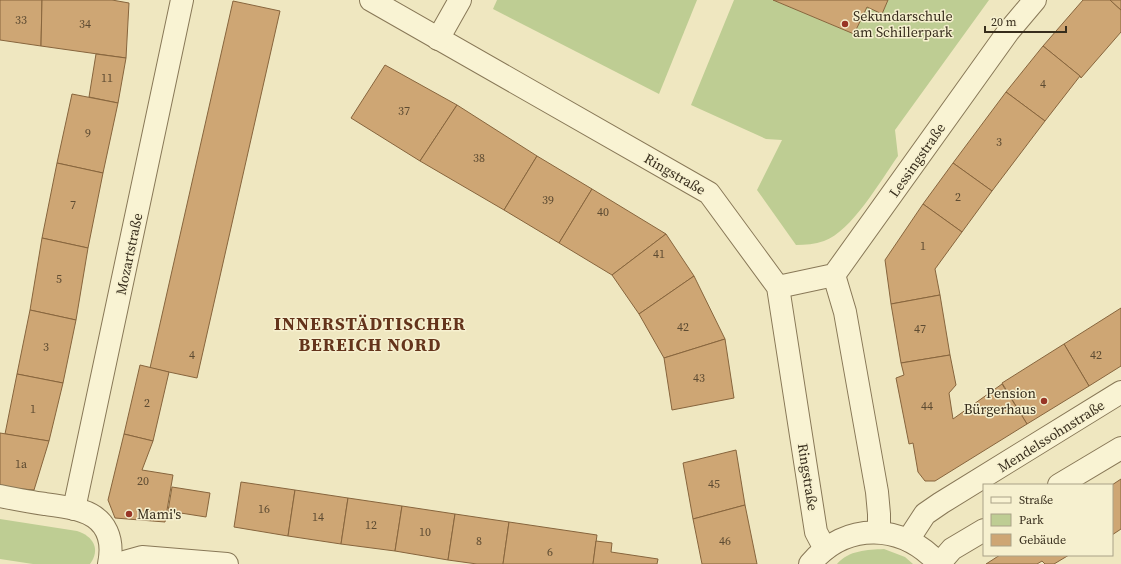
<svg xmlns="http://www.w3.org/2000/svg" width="1121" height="564" viewBox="0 0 1121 564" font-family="'Source Serif 4',serif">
<rect width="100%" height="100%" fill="#efe7c0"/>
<g fill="#becd93">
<path d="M 497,0 L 697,0 L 659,94 L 493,9 Z"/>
<path d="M 734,0 L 773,0 L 854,34 L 867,7 L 882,14 L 888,0 L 989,0 L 895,130 L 898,156 C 881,180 851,232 824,241 C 815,244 805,245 796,245 L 757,190 L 782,140 L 766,139 L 691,105 Z"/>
<path d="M 0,519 L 77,531 C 93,536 101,549 90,564 L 33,564 L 0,559 Z"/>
<path d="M 884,549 L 905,557 L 913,564 L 837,564 C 849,550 867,550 884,549 Z"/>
</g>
<g fill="#cea674" stroke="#87653d">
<path d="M 0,0 L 42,0 L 41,46 L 0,40 Z"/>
<path d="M 42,0 L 112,0 L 129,3 L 126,58 L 41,46 Z"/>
<path d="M 773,0 L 888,0 L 882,14 L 867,7 L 854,34 Z"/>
<path d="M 1083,0 L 1110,0 L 1121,10 L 1121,32 L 1081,78 L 1080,76 L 1043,46 Z"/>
<path d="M 1110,0 L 1121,0 L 1121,10 Z"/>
<path d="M 233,1 L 280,11 L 197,378 L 150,368 Z"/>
<path d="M 1043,46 L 1080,76 L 1045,121 L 1006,92 Z"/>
<path d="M 96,54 L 126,58 L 118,103 L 89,97 Z"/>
<path d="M 385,65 L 457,105 L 420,161 L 351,118 Z"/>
<path d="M 1006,92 L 1045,121 L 992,191 L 953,163 Z"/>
<path d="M 72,94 L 118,103 L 103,173 L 57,163 Z"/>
<path d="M 457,105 L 537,156 L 504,210 L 420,161 Z"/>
<path d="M 537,156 L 592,189 L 559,243 L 504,210 Z"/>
<path d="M 57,163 L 103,173 L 88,248 L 42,238 Z"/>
<path d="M 953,163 L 992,191 L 962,232 L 923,204 Z"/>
<path d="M 592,189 L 666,234 L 612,275 L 559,243 Z"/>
<path d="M 923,204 L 962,232 L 935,269 L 940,295 L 891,304 L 885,260 Z"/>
<path d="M 666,234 L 694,276 L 639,314 L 612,275 Z"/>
<path d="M 42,238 L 88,248 L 76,320 L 30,310 Z"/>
<path d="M 694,276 L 725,339 L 664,358 L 639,314 Z"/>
<path d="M 940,295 L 950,355 L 901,363 L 891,304 Z"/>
<path d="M 1121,308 L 1121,366 L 1089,386 L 1064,344 Z"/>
<path d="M 30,310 L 76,320 L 63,383 L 17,374 Z"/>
<path d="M 725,339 L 734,398 L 672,410 L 664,358 Z"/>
<path d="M 1064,344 L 1089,386 L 1027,424 L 1002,383 Z"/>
<path d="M 950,355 L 956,385 L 949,393 L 953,419 L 1002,384 L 1027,424 L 935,481 L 925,481 L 918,472 L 913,443 L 909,444 L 896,378 L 904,375 L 901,363 Z"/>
<path d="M 140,365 L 169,372 L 153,441 L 124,434 Z"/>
<path d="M 17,374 L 63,383 L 49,441 L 5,434 Z"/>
<path d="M 0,433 L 49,441 L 34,490 L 0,487 Z"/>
<path d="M 124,434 L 153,441 L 142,470 L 173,475 L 165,522 L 115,518 L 108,500 Z"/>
<path d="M 736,450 L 745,505 L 693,519 L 683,463 Z"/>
<path d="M 1121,479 L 1121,529 L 1112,535 L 1112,485 Z"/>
<path d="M 241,482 L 295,490 L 288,536 L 234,527 Z"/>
<path d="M 172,487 L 210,493 L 206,517 L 168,511 Z"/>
<path d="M 295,490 L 348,498 L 341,544 L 288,536 Z"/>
<path d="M 348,498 L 402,506 L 395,551 L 341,544 Z"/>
<path d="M 745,505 L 757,564 L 702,564 L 693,519 Z"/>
<path d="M 402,506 L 455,514 L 448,560 L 395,551 Z"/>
<path d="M 455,514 L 509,522 L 503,564 L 477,564 L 448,560 Z"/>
<path d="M 509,522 L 597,535 L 593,564 L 503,564 Z"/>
<path d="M 596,541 L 612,543 L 611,552 L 658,559 L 657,564 L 593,564 Z"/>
<path d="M 1000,555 L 1069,555 L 1054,564 L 1045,564 L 1042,561 L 1037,564 L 986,564 Z"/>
</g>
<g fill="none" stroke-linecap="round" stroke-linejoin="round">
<g stroke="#887857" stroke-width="24">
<g id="minor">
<path d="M 371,0 L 709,193 L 778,287 L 816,532 L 825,549"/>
<path d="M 438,39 L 460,0"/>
<path d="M 834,275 L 845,312 L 877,492 L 879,514 L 879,532"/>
<path d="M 778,287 L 834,275 L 1008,32 L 1035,0"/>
<path d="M 1059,485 L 1121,448"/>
<path d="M 0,496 C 15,499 30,502 45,504 C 57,506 70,507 82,511 C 107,519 114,540 109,564"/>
<path d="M 74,509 L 182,0"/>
<path d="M 908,540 L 925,514 L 941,503 L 1121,392"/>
<path d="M 117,564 L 142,557 L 227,564"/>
<path d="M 810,564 C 846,521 902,523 939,564"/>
<path d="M 939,564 L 952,549 L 984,530"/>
</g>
</g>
<use href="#minor" stroke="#f9f3d3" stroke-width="22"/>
</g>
<g fill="#983526" stroke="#f6f0cf" stroke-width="1.5">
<circle cx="845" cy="24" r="4"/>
<circle cx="1044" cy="401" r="4"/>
<circle cx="129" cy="514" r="4"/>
</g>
<g text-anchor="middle" stroke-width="3" stroke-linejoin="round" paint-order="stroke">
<g font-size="12" fill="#5d4b32">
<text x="21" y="24">33</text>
<text x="85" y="28">34</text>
<text x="107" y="82">11</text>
<text x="1043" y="88">4</text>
<text x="404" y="115">37</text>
<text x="88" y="137">9</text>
<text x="999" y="146">3</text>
<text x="479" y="162">38</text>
<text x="958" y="201">2</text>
<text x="548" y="204">39</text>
<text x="73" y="209">7</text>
<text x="603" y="216">40</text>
<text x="923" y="250">1</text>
<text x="659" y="258">41</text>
<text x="59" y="283">5</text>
<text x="683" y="331">42</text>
<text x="920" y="333">47</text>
<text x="46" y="351">3</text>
<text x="192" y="359">4</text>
<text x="1096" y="359">42</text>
<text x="699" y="382">43</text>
<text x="147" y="407">2</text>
<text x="927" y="410">44</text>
<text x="33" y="413">1</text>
<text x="21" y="468">1a</text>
<text x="143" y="485">20</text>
<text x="714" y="488">45</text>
<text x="264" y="513">16</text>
<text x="318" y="521">14</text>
<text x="371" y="529">12</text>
<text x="425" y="536">10</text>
<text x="479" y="545">8</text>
<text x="725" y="545">46</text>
<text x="550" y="556">6</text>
</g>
<g font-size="14" fill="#372d1c" stroke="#f6f0cf" text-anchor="start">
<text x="853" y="21">Sekundarschule<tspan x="853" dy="16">am Schillerpark</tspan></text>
<text x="1036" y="398" text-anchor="end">Pension<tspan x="1036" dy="16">Bürgerhaus</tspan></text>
<text x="137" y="519">Mami's</text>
</g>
<g font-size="14" fill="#372d1c" stroke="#f6f0cf">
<text transform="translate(917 160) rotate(-55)" y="5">Lessingstraße</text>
<text transform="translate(675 174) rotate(30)" y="5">Ringstraße</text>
<text transform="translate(129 254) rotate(-78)" y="5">Mozartstraße</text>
<text transform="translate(1051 436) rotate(-32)" y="5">Mendelssohnstraße</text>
<text transform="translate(808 477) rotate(81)" y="5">Ringstraße</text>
</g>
<g font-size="18" font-weight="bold" letter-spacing="1" fill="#64341b" stroke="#f6f0cf">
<text x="370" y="330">INNERSTÄDTISCHER<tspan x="370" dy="21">BEREICH NORD</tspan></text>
</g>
</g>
<rect x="983" y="484" width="130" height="72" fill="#f6f0cf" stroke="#aaa287"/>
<rect x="991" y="497" width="20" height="6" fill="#f9f3d3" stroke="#aaa287"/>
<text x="1019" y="504" font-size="12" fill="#372d1c">Straße</text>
<rect x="991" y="514" width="20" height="12" fill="#becd93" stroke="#aaa287"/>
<text x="1019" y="524" font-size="12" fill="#372d1c">Park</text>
<rect x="991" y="534" width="20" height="12" fill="#cea674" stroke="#aaa287"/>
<text x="1019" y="544" font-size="12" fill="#372d1c">Gebäude</text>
<path d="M985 26v6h81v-6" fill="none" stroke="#372d1c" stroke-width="2"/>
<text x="991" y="26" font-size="12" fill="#372d1c" stroke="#f6f0cf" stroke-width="3" paint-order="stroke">20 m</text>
</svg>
